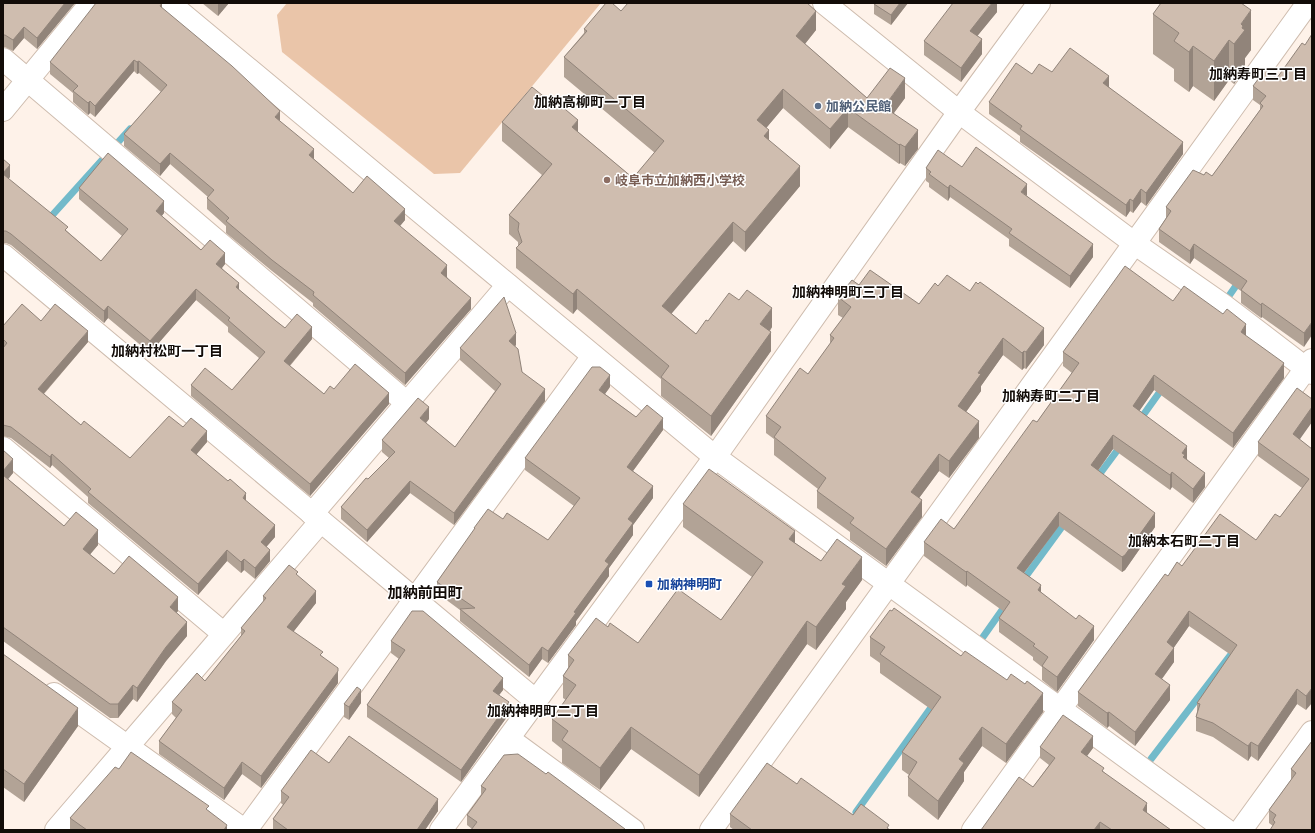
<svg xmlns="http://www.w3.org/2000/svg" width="1315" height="833" viewBox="0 0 1315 833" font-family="Quicksand,'Noto Sans JP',sans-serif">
<rect width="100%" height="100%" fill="#fef2e9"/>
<path fill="#eac5a9" d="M 287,3 L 601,3 L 460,173 L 434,174 L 282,52 L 277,15 Z"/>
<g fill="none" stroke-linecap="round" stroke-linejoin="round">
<g stroke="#73baca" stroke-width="7">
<path d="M 47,221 L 130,129"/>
<path d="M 1224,303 L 1240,280"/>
<path d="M 1139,421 L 1164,386"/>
<path d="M 1096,479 L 1122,444"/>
<path d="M 1021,583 L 1067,520"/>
<path d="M 983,637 L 1007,603"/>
<path d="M 1151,759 L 1236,648"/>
<path d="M 856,812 L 935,702"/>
</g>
<g stroke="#cebcae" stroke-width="24">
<g id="minor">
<path d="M 169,3 L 715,457 L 1226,830"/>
<path d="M 824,3 L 959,112 L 1134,243 L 1223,305 L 1312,373"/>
<path d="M 3,59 L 407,403"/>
<path d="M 3,110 L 91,3"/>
<path d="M 3,255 L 536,701"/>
<path d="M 3,448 L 224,634"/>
<path d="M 312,514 L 508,285"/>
<path d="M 54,694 L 244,830"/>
<path d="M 509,739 L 633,830"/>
<path d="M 56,830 L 321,521"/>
<path d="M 246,830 L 593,356"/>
<path d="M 441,830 L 715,457 L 959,112 L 1039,3"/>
<path d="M 711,830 L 1308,3"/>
<path d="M 973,830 L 1312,360"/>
<path d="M 1241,830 L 1312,732"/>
</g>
</g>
<use href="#minor" stroke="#fff" stroke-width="22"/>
</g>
<g fill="#b2a396">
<path d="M 3,3 L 75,3 L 37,49 L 24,38 L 13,51 L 5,47 L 3,47 Z"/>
<path d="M 162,3 L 162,8 L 280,121 L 314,159 L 353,193 L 405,220 L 400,226 L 447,277 L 471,309 L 405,385 L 313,306 L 313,303 L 272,271 L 226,233 L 226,226 L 207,209 L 207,198 L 208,197 L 170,164 L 160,176 L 124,146 L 124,134 L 161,92 L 139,73 L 137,74 L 134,71 L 95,117 L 90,113 L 88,115 L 73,102 L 73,93 L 50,74 L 50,62 Z"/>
<path d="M 202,3 L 229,3 L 218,16 Z"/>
<path d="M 873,3 L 908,3 L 891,25 L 874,14 L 874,4 Z"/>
<path d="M 997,3 L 997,12 L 977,36 L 982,54 L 961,82 L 924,55 L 924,41 Z"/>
<path d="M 1161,3 L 1251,50 L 1245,58 L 1245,69 L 1234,84 L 1229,80 L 1214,101 L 1193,86 L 1189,92 L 1174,81 L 1174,69 L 1153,54 L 1153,14 Z"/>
<path d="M 621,11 L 816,30 L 805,44 L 867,98 L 905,98 L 894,113 L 918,149 L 905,166 L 900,163 L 899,164 L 848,127 L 830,149 L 783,108 L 766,128 L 769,140 L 800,186 L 745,252 L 733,241 L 671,313 L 696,334 L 708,321 L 772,327 L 770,331 L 771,351 L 711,436 L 661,396 L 661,379 L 577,309 L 573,314 L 516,268 L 516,248 L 518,246 L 518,242 L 509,234 L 509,215 L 542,175 L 502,141 L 502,122 L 578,132 L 633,178 L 655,153 L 564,77 L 564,57 L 584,33 L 584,29 Z"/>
<path d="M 1305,45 L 1304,347 L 1262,317 L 1261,318 L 1241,303 L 1241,291 L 1194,258 L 1190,264 L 1159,242 L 1159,229 L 1166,218 L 1166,207 L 1204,175 L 1212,176 L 1260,110 L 1260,105 L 1253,100 L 1253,86 L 1277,78 Z"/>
<path d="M 1052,72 L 1109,87 L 1183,154 L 1146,206 L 1141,202 L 1133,213 L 1130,211 L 1126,217 L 1020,142 L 1020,136 L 989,114 L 989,102 L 1032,74 Z"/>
<path d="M 3,159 L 10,177 L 8,179 L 68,232 L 101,261 L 122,236 L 79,199 L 79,188 L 164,213 L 162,216 L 201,250 L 225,264 L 222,268 L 239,290 L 276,321 L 285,328 L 312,339 L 290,366 L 324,394 L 334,389 L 389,404 L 310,496 L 191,396 L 191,385 L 232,390 L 259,358 L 228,332 L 228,327 L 196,300 L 150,353 L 108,318 L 104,323 L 11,245 L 6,243 L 3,243 Z"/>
<path d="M 962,167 L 1027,196 L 1093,257 L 1070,288 L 1009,246 L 1009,239 L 950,197 L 948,201 L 929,187 L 929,183 L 926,181 L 926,168 Z"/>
<path d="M 859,285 L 919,304 L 938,286 L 1044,345 L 1026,369 L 1024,368 L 1022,370 L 1003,355 L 981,386 L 981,391 L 966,412 L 979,438 L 949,478 L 939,471 L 919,498 L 922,517 L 886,566 L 850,540 L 850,532 L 817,508 L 817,491 L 818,489 L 774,455 L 774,439 L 766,433 L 766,416 L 808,374 L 830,344 L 830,335 L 843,318 L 838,315 L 838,297 Z"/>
<path d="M 1173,301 L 1246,337 L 1284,378 L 1233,448 L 1154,390 L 1139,411 L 1187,459 L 1205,487 L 1193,503 L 1172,487 L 1170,490 L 1113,449 L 1098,471 L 1155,527 L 1125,570 L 1122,572 L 1059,526 L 1024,573 L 1041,592 L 1094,640 L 1057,692 L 1042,680 L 1042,667 L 1033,660 L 1033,657 L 999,632 L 999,618 L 1003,611 L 967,585 L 966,587 L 924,556 L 924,542 L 954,529 L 1037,422 L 1072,373 L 1063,366 L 1063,352 Z"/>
<path d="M 41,321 L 88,342 L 44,394 L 81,425 L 130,458 L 183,427 L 207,442 L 196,454 L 246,501 L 275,537 L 266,547 L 270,561 L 255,579 L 244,570 L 241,573 L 227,561 L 198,595 L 88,503 L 88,497 L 52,465 L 50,468 L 11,438 L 3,436 L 3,326 Z"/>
<path d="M 516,345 L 515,346 L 522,372 L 545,401 L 454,525 L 410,493 L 367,542 L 341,519 L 341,507 L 389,458 L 382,452 L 382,440 L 429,419 L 426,423 L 455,447 L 495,391 L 460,360 L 460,348 Z"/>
<path d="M 610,387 L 605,394 L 636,417 L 663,430 L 633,471 L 653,498 L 633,525 L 633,535 L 609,568 L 609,576 L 576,621 L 576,625 L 548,663 L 542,659 L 529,677 L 460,621 L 460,610 L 437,593 L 437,582 L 474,530 L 474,528 L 503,519 L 548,540 L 574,506 L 525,470 L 525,458 Z"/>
<path d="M 1312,399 L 1312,422 L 1299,439 L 1312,449 L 1306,710 L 1297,704 L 1258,761 L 1251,756 L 1248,761 L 1213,737 L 1196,731 L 1196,717 L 1197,712 L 1197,703 L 1231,655 L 1189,626 L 1174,647 L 1174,662 L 1162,679 L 1170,700 L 1135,746 L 1109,726 L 1107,728 L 1078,706 L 1078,692 L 1168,576 L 1182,566 L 1256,540 L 1280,517 L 1302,488 L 1258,456 L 1258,442 Z"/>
<path d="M 3,450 L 13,473 L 8,479 L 64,526 L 98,545 L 90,554 L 114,574 L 178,611 L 176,613 L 187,636 L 166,661 L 137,702 L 133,699 L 118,718 L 110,718 L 3,641 Z"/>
<path d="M 683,504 L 795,543 L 821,561 L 862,580 L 846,602 L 846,609 L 816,650 L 807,644 L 699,797 L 631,749 L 600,790 L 562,763 L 562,749 L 552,741 L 552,719 L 566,700 L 563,698 L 563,676 L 568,668 L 568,655 L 608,627 L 638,643 L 721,620 L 752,577 L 683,527 Z"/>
<path d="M 298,576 L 316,603 L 293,632 L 323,657 L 338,683 L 261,788 L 242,774 L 224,800 L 159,754 L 159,741 L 176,718 L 172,714 L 172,702 L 205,681 L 241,636 L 241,628 L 263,602 L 263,596 Z"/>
<path d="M 870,637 L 961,656 L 1043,712 L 1006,763 L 982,746 L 964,772 L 964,781 L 938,820 L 908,796 L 908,777 L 909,775 L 902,770 L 902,752 L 932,710 L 880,673 L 880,663 L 870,656 Z"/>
<path d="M 391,641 L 503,690 L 499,695 L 509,714 L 461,782 L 367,717 L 367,705 L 399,659 L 391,653 Z"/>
<path d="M 3,654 L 78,726 L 24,802 L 3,787 Z"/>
<path d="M 361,703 L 349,720 L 344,717 L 344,704 Z"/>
<path d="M 1312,741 L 1312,830 L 1273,826 L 1269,823 L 1269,810 L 1291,780 L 1291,769 Z"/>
<path d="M 1040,747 L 1093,748 L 1087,756 L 1147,813 L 1171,830 L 981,830 L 1033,787 L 1049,765 L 1040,758 Z"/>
<path d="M 329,763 L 438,811 L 425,830 L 273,830 L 273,819 L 283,805 L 281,803 L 281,791 Z"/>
<path d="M 119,769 L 209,811 L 227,830 L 70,830 L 70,818 Z"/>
<path d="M 546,774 L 625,830 L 472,829 L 467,825 L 467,815 L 481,796 L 481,786 Z"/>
<path d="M 797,784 L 853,815 L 890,830 L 734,830 L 730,827 L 730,814 Z"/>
</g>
<g fill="#91847a">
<path d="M 65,3 L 75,3 L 37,49 L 37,38 Z"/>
<path d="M 162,3 L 162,14 L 160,6 Z"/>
<path d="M 218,3 L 229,3 L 218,16 Z"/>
<path d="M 900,3 L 908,3 L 891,25 L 891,15 Z"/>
<path d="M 992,3 L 997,3 L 997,12 L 970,45 L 970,31 Z"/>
<path d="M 1251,10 L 1251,50 L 1245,58 L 1245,69 L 1234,84 L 1234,44 L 1241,24 Z"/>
<path d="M 816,11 L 816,30 L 796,55 L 796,36 Z"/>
<path d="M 24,27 L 24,38 L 13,51 L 13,40 Z"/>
<path d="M 982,39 L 982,54 L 961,82 L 961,68 Z"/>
<path d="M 1229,40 L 1229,80 L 1214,101 L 1214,61 Z"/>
<path d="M 1193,46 L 1193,86 L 1189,92 L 1189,52 Z"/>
<path d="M 134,60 L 134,71 L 95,117 L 95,106 Z"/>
<path d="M 139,61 L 139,73 L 137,74 L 137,62 Z"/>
<path d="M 1109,76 L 1109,89 L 1103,83 Z"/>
<path d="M 905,78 L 905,98 L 884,126 L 884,107 Z"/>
<path d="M 783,89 L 783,108 L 757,139 L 757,120 Z"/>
<path d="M 90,101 L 90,113 L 88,115 L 88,103 Z"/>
<path d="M 848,108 L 848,127 L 830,149 L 830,129 Z"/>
<path d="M 280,111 L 280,123 L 275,117 Z"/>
<path d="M 578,120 L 578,139 L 572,127 Z"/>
<path d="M 769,130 L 769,149 L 764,136 Z"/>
<path d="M 918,130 L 918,149 L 905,166 L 905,147 Z"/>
<path d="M 1183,142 L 1183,154 L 1146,206 L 1146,193 Z"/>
<path d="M 900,144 L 900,163 L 899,164 L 899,145 Z"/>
<path d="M 314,149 L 314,161 L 309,155 Z"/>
<path d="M 170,153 L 170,164 L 160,176 L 160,164 Z"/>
<path d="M 10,165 L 10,177 L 3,185 L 3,173 Z"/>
<path d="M 800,166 L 800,186 L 745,252 L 745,232 Z"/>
<path d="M 1027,184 L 1027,196 L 1021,192 Z"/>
<path d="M 950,185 L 950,197 L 948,201 L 948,188 Z"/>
<path d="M 1141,189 L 1141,202 L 1133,213 L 1133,201 Z"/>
<path d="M 1130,199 L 1130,211 L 1126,217 L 1126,205 Z"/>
<path d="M 164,201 L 164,213 L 156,222 L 156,211 Z"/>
<path d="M 405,209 L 405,220 L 394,233 L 394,221 Z"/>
<path d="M 733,222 L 733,241 L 662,325 L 662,306 Z"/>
<path d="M 1093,244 L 1093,257 L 1070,288 L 1070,276 Z"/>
<path d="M 1194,244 L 1194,258 L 1190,264 L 1190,251 Z"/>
<path d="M 225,253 L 225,264 L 216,275 L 216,264 Z"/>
<path d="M 447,265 L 447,277 L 441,284 L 441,273 Z"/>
<path d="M 239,283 L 239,295 L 236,287 Z"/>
<path d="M 196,289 L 196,300 L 150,353 L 150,341 Z"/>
<path d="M 577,289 L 577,309 L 573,314 L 573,294 Z"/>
<path d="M 471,298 L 471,309 L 405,385 L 405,373 Z"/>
<path d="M 1262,303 L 1262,317 L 1261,318 L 1261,305 Z"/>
<path d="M 108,306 L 108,318 L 104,323 L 104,311 Z"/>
<path d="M 772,308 L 772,327 L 760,343 L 760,324 Z"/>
<path d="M 1312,322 L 1312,335 L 1304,347 L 1304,333 Z"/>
<path d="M 1246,324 L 1246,339 L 1241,332 Z"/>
<path d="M 312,327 L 312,339 L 284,372 L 284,361 Z"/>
<path d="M 1044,328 L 1044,345 L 1026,369 L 1026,352 Z"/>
<path d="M 88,331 L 88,342 L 38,400 L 38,389 Z"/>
<path d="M 771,332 L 771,351 L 711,436 L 711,416 Z"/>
<path d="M 516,333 L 516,345 L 509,353 L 509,341 Z"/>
<path d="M 1003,338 L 1003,355 L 981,386 L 981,391 L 958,423 L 958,406 L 978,373 Z"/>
<path d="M 1024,351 L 1024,368 L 1022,370 L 1022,353 Z"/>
<path d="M 1284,363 L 1284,378 L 1233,448 L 1233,433 Z"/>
<path d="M 610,375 L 610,387 L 599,402 L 599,390 Z"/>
<path d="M 1154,375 L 1154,390 L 1133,420 L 1133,406 Z"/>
<path d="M 545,389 L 545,401 L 454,525 L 454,513 Z"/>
<path d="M 389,393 L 389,404 L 310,496 L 310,484 Z"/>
<path d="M 429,407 L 429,419 L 420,430 L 420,418 Z"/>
<path d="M 1312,407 L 1312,422 L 1293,449 L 1293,434 Z"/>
<path d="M 663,418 L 663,430 L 627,479 L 627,467 Z"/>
<path d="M 979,421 L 979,438 L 949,478 L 949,461 Z"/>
<path d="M 207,431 L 207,442 L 191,461 L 191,450 Z"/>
<path d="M 1113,435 L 1113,449 L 1091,480 L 1091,465 Z"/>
<path d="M 1187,446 L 1187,460 L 1185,463 L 1182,453 Z"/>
<path d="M 52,454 L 52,465 L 50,468 L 50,457 Z"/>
<path d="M 939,454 L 939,471 L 911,509 L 911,492 Z"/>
<path d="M 13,459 L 13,473 L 3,485 L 3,471 Z"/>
<path d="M 1172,472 L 1172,487 L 1170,490 L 1170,475 Z"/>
<path d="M 1205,473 L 1205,487 L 1193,503 L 1193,489 Z"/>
<path d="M 410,481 L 410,493 L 367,542 L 367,530 Z"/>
<path d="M 653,486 L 653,498 L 633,525 L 633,535 L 609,568 L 609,576 L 576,621 L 576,625 L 548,663 L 548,651 L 574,612 L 605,561 L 628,519 Z"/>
<path d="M 246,493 L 246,505 L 243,498 Z"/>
<path d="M 922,500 L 922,517 L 886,566 L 886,549 Z"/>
<path d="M 1059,512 L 1059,526 L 1017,582 L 1017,568 Z"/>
<path d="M 1155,513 L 1155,527 L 1125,570 L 1122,572 L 1122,557 Z"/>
<path d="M 275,525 L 275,537 L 261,553 L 261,542 Z"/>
<path d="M 98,530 L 98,545 L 83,563 L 83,549 Z"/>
<path d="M 795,531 L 795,553 L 789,539 Z"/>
<path d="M 227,550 L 227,561 L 198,595 L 198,584 Z"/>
<path d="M 270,550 L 270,561 L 255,579 L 255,568 Z"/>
<path d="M 862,557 L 862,580 L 846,602 L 846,609 L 816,650 L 816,627 L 842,584 Z"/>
<path d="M 244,559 L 244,570 L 241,573 L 241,562 Z"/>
<path d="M 967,571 L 967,585 L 966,587 L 966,572 Z"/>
<path d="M 1041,585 L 1041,600 L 1038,590 Z"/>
<path d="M 316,591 L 316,603 L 287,640 L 287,627 Z"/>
<path d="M 178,597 L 178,611 L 170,621 L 170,607 Z"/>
<path d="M 1189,611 L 1189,626 L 1168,656 L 1174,648 L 1174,662 L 1155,688 L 1155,674 L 1167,642 Z"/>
<path d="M 807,621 L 807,644 L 699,797 L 699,775 Z"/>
<path d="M 187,622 L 187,636 L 166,661 L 137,702 L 137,688 L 166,647 Z"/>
<path d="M 1094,626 L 1094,640 L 1057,692 L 1057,677 Z"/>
<path d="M 542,647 L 542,659 L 529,677 L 529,665 Z"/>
<path d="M 338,671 L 338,683 L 261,788 L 261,776 Z"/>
<path d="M 503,678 L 503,690 L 493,703 L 493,691 Z"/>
<path d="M 133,685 L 133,699 L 118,718 L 118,704 Z"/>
<path d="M 1170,685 L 1170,700 L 1135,746 L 1135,732 Z"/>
<path d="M 1312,688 L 1312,703 L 1306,710 L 1306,696 Z"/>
<path d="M 1297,689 L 1297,704 L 1258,761 L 1258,746 Z"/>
<path d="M 361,690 L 361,703 L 349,720 L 349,707 Z"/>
<path d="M 1043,693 L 1043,712 L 1006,763 L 1006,744 Z"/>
<path d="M 509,702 L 509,714 L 461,782 L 461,770 Z"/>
<path d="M 78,708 L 78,726 L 24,802 L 24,784 Z"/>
<path d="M 1109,712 L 1109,726 L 1107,728 L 1107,713 Z"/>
<path d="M 631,727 L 631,749 L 600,790 L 600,768 Z"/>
<path d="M 982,727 L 982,746 L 964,772 L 964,781 L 938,820 L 938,801 L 959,759 Z"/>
<path d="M 1093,736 L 1093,748 L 1081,764 L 1081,752 Z"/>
<path d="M 1251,742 L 1251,756 L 1248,761 L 1248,746 Z"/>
<path d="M 242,762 L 242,774 L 224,800 L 224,788 Z"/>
<path d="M 438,799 L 438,811 L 425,830 L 417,830 Z"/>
<path d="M 1147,803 L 1147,815 L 1143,810 Z"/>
<path d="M 1100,822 L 1100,830 L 1094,830 Z"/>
<path d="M 227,825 L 227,830 L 224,830 Z"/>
</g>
<g fill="#cfbdaf" stroke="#91847a">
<path d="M 3,3 L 65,3 L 37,38 L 24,27 L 13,40 L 5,35 L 3,35 Z"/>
<path d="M 96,3 L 162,3 L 160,6 L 232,66 L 280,111 L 275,117 L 314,149 L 309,155 L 353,193 L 367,176 L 405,209 L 394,221 L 447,265 L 441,273 L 471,298 L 405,373 L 313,295 L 314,292 L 272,260 L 226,221 L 229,218 L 207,198 L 214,190 L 170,153 L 160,164 L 124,134 L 167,85 L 139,61 L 137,62 L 134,60 L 95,106 L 90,101 L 88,103 L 73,91 L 78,86 L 50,62 Z"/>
<path d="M 606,3 L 612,3 L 621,11 L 628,3 L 807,3 L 816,11 L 796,36 L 867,98 L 890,68 L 905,78 L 884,107 L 918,130 L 905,147 L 900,144 L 899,145 L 848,108 L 830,129 L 783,89 L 757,120 L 769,130 L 764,136 L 800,166 L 745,232 L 733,222 L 662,306 L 696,334 L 706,320 L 708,321 L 729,293 L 739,300 L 747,290 L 772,308 L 760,324 L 771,332 L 711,416 L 661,377 L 669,366 L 577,289 L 573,294 L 516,248 L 522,242 L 518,230 L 519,223 L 509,215 L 552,164 L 502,122 L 532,87 L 552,103 L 554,100 L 578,120 L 572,127 L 633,178 L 664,141 L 564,57 L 587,31 L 584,29 Z"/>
<path d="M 875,3 L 900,3 L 891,15 L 874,4 Z"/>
<path d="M 953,3 L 992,3 L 970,31 L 982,39 L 961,68 L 924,41 Z"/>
<path d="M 1161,3 L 1241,3 L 1251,10 L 1241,24 L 1243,26 L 1242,28 L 1245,30 L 1234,44 L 1229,40 L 1214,61 L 1193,46 L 1189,52 L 1174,41 L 1179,33 L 1153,14 Z"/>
<path d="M 1312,34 L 1312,322 L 1304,333 L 1262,303 L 1261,305 L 1241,290 L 1247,281 L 1194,244 L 1190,251 L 1159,229 L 1171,211 L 1166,207 L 1193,170 L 1204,175 L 1206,172 L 1212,176 L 1263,106 L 1260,103 L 1266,96 L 1253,86 L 1265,70 L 1277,78 L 1302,43 L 1305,45 Z"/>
<path d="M 1070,48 L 1109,76 L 1103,83 L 1183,142 L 1146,193 L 1141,189 L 1133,201 L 1130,199 L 1126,205 L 1020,129 L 1022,126 L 989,102 L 1016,63 L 1032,74 L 1039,64 L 1052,72 Z"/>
<path d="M 976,147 L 1027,184 L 1021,192 L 1093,244 L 1070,276 L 1009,233 L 1012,229 L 950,185 L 948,188 L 929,174 L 931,172 L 926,168 L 938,150 L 962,167 Z"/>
<path d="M 108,153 L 164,201 L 156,211 L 201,250 L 210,240 L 225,253 L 216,264 L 239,283 L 236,287 L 276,321 L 285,328 L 297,314 L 312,327 L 284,361 L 324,394 L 330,386 L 334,389 L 355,364 L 389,393 L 310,484 L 191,385 L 205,368 L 232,390 L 265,352 L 228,320 L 230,318 L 196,289 L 150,341 L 108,306 L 104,311 L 11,234 L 6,231 L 3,231 L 3,174 L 68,227 L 65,230 L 101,261 L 128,229 L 79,188 Z"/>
<path d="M 3,159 L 10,165 L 3,173 Z"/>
<path d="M 1125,266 L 1173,301 L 1184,286 L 1223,314 L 1227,309 L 1246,324 L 1241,332 L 1284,363 L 1233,433 L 1154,375 L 1133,406 L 1187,446 L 1182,453 L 1185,455 L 1183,457 L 1205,473 L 1193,489 L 1172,472 L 1170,475 L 1113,435 L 1091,465 L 1155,513 L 1125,555 L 1122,557 L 1059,512 L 1017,568 L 1041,585 L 1038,590 L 1076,619 L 1079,615 L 1094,626 L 1057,677 L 1042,666 L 1048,657 L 1033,646 L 1035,644 L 999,618 L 1010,602 L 967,571 L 966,572 L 924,542 L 941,519 L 954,529 L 1033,420 L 1037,422 L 1079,363 L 1063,352 Z"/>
<path d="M 870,270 L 919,304 L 935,283 L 938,286 L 947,275 L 970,291 L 976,282 L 978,284 L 980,282 L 1044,328 L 1026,352 L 1024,351 L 1022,353 L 1003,338 L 978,373 L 981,374 L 958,406 L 979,421 L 949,461 L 939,454 L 911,492 L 922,500 L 886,549 L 850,523 L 854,518 L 817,491 L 826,478 L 774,437 L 781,427 L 766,416 L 800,368 L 808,374 L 834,338 L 830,335 L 851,307 L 838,297 L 852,280 L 859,285 Z"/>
<path d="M 504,297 L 516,333 L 509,341 L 518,349 L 522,372 L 545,389 L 454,513 L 410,481 L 367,530 L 341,507 L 366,478 L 368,479 L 395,452 L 382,440 L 418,398 L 429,407 L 420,418 L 455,447 L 501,384 L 460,348 Z"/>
<path d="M 22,304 L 41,321 L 55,304 L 88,331 L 38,389 L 81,425 L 84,421 L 130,458 L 169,416 L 183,427 L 191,418 L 207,431 L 191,450 L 228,481 L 230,479 L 246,493 L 243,498 L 275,525 L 261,542 L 270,550 L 255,568 L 244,559 L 241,562 L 227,550 L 198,584 L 88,492 L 91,489 L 52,454 L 50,457 L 11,427 L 3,425 L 3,348 L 7,343 L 3,339 L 3,326 Z"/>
<path d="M 592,367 L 600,367 L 610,375 L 599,390 L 636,417 L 647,405 L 663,418 L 627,467 L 653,486 L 628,519 L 633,523 L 605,561 L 609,564 L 574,612 L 576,613 L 548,651 L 542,647 L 529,665 L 460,609 L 475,608 L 437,582 L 475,528 L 474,528 L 488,509 L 503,519 L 507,513 L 548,540 L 580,498 L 525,458 Z"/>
<path d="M 1297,388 L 1312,399 L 1312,407 L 1293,434 L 1312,449 L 1312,688 L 1306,696 L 1297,689 L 1258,746 L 1251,742 L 1248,746 L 1213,723 L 1196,717 L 1200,704 L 1197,703 L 1237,645 L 1189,611 L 1167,642 L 1174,648 L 1155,674 L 1170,685 L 1135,732 L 1109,712 L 1107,713 L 1078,692 L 1165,574 L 1168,576 L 1177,562 L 1182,566 L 1220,514 L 1256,540 L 1275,514 L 1280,517 L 1309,479 L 1258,442 Z"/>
<path d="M 3,450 L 13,459 L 3,471 Z"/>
<path d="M 709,469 L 795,531 L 789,539 L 821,561 L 837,539 L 862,557 L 842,584 L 846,586 L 816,627 L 807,621 L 699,775 L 631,727 L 600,768 L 562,740 L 568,731 L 552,719 L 576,685 L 563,676 L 574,660 L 568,655 L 596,618 L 608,627 L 610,623 L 638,643 L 678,589 L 721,620 L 763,562 L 683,504 Z"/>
<path d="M 3,475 L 64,526 L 76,512 L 98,530 L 83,549 L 114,574 L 129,556 L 178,597 L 170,607 L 187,622 L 166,647 L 137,688 L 133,685 L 118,704 L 110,704 L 3,627 Z"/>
<path d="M 289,565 L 298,572 L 296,574 L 316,591 L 287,627 L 323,652 L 320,655 L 338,668 L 338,671 L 261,776 L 242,762 L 224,788 L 159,741 L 182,710 L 172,702 L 197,673 L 205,681 L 245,631 L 241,628 L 266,598 L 263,596 Z"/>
<path d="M 894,608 L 961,656 L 965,651 L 1007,680 L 1011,674 L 1025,684 L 1027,681 L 1043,693 L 1006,744 L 982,727 L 959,759 L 964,763 L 938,801 L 908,777 L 917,762 L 902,752 L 941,697 L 880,654 L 885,647 L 870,637 L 890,610 L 892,611 Z"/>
<path d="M 412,611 L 423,611 L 503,678 L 493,691 L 509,702 L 461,770 L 367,705 L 405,650 L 391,641 Z"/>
<path d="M 3,654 L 78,708 L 24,784 L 3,769 Z"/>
<path d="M 357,687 L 361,690 L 349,707 L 344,704 Z"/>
<path d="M 1063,715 L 1093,736 L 1081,752 L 1104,768 L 1102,771 L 1147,803 L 1143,810 L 1171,830 L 1112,830 L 1100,822 L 1094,830 L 981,830 L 1019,777 L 1033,787 L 1055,758 L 1040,747 Z"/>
<path d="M 349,736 L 438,799 L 417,830 L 288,830 L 273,819 L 289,797 L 281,791 L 311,750 L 329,763 Z"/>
<path d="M 1312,741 L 1312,830 L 1270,830 L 1275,822 L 1273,820 L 1276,815 L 1269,810 L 1296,773 L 1291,769 Z"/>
<path d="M 131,752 L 209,806 L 206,809 L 227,825 L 224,830 L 87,830 L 70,818 L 115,767 L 119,769 Z"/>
<path d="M 518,754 L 546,774 L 548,772 L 625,829 L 625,830 L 471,830 L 477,822 L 467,815 L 486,789 L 481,786 L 504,755 Z"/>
<path d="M 767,763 L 797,784 L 801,778 L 853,815 L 861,804 L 889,825 L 887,828 L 890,830 L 752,830 L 730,814 Z"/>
</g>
<circle fill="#5c6f8a" stroke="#fff" stroke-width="1.5" cx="818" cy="106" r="4"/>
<circle fill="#8d6e63" stroke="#fff" stroke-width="1.5" cx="607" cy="180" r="4"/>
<rect fill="#1a4fb4" stroke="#fff" stroke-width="1.5" x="645" y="580" width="8" height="8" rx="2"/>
<g text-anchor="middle" stroke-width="3" stroke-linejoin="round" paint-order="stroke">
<g font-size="13" font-weight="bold" fill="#4e5e75" stroke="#fff" text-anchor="start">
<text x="826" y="111">加納公民館</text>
</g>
<g font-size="13" font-weight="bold" fill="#785e54" stroke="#fff" text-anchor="start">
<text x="615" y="185">岐阜市立加納西小学校</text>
</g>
<g font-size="13" font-weight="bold" fill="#164399" stroke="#fff" text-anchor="start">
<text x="657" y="589">加納神明町</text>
</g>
<g font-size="14" font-weight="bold" fill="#120c08" stroke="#fff">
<text x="1258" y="79">加納寿町三丁目</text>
<text x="590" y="107">加納高柳町一丁目</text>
<text x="848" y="297">加納神明町三丁目</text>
<text x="167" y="356">加納村松町一丁目</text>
<text x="1051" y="401">加納寿町二丁目</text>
<text x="1184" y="546">加納本石町二丁目</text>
<text x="543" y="716">加納神明町二丁目</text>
</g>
<g font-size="15" font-weight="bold" fill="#120c08" stroke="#fff">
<text x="425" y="598">加納前田町</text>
</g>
</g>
<rect width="1315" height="833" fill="none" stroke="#120c08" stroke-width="8"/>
</svg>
